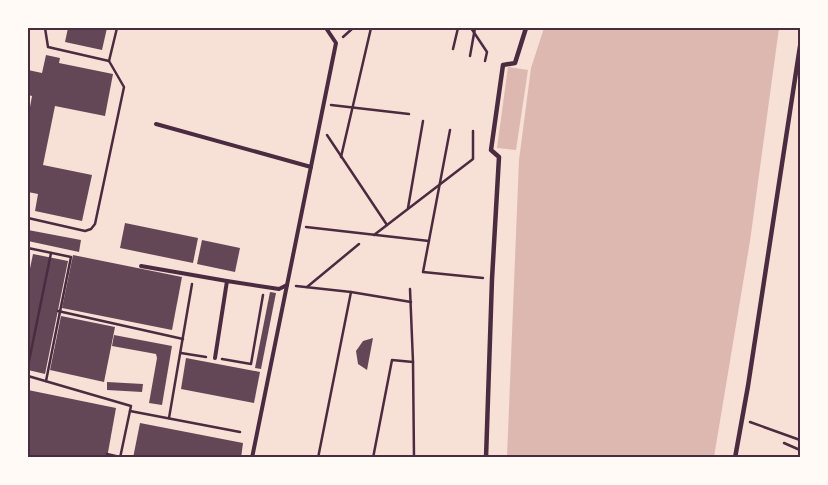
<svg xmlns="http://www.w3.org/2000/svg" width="828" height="485" viewBox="0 0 828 485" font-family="Lora,serif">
<rect width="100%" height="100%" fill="#f7e1d7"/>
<g fill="#dcb8b0">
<path d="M 544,28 L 779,28 L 750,241 L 714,457 L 507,457 L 519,160 L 531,68 Z"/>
<path d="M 508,67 L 528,70 L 516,150 L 497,148 Z"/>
</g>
<g fill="#644757">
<path d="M 68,28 L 107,28 L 102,50 L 65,42 Z"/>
<path d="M 46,55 L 60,58 L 59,63 L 113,74 L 105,116 L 55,106 L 43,165 L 92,175 L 82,221 L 35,211 L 38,194 L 28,192 L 28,118 L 32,96 L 28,95 L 28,70 L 42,73 Z"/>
<path d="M 125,223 L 198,238 L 193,263 L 120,248 Z"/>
<path d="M 28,230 L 81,240 L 79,252 L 28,241 Z"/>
<path d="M 202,240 L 240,248 L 235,272 L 197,264 Z"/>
<path d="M 33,254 L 68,261 L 45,374 L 28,370 L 28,278 Z"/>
<path d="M 73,255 L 182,277 L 172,330 L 62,308 Z"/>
<path d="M 270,292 L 276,293 L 261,369 L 255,368 Z"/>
<path d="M 61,316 L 115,327 L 104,382 L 50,370 Z"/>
<path d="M 114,335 L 172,346 L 162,405 L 149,403 L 157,358 L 156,354 L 112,346 Z"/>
<path d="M 373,338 L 367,370 L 358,364 L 356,351 L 363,341 Z"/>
<path d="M 186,358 L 260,372 L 254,403 L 181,389 Z"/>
<path d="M 107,382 L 143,384 L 142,392 L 107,390 Z"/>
<path d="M 28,390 L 116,408 L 107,458 L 28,458 Z"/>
<path d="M 140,423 L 243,443 L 241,458 L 133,458 Z"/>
</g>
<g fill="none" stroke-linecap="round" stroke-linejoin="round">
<g stroke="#4a2c40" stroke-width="2.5">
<path d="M 45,28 L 48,47 L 109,61"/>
<path d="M 471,28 L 487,52 L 485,61"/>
<path d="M 343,37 L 353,28"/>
<path d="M 453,49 L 458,28"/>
<path d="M 470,56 L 475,28"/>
<path d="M 331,105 L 409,114"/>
<path d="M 450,130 L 423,272 L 483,278"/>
<path d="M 327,135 L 387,225"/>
<path d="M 341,157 L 371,28"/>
<path d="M 408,208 L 423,121"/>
<path d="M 28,218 L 85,231 L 91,229 L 95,224 L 124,87 L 109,61 L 117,28"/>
<path d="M 306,227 L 429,241"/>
<path d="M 374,235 L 473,159 L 473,131"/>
<path d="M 28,248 L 71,257 L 46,381"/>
<path d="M 296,286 L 351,292 L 411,302"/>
<path d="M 307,287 L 359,244"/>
<path d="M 410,289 L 413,362 L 414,458"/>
<path d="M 58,311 L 183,339"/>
<path d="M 181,353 L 206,357"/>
<path d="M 222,359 L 251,364 L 263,295"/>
<path d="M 28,366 L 51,253"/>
<path d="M 28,376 L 131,406 L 120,458"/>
<path d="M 130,411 L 240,432"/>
<path d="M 169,418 L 192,284"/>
<path d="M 750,422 L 800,440"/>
<path d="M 784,443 L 800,450"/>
<path d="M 107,454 L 120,457"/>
<path d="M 318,458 L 351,292"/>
<path d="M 373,458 L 392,360 L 413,362"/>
</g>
<g stroke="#4a2c40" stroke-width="4">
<path d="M 156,124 L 311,167"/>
<path d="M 141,266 L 227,281"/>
<path d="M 215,358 L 227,281 L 279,289 L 287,285"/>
<path d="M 252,458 L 336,43 L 326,28"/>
</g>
<g stroke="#4a2c40" stroke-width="4.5">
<path d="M 486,458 L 492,279 L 499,157 L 491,150 L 503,65 L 515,63 L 526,28"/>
<path d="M 735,458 L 748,386 L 800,46"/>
</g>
</g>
<rect width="828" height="485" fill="none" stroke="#fffaf5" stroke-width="58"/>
<rect x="29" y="29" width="770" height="427" fill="none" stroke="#4a2c40" stroke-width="2"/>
</svg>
